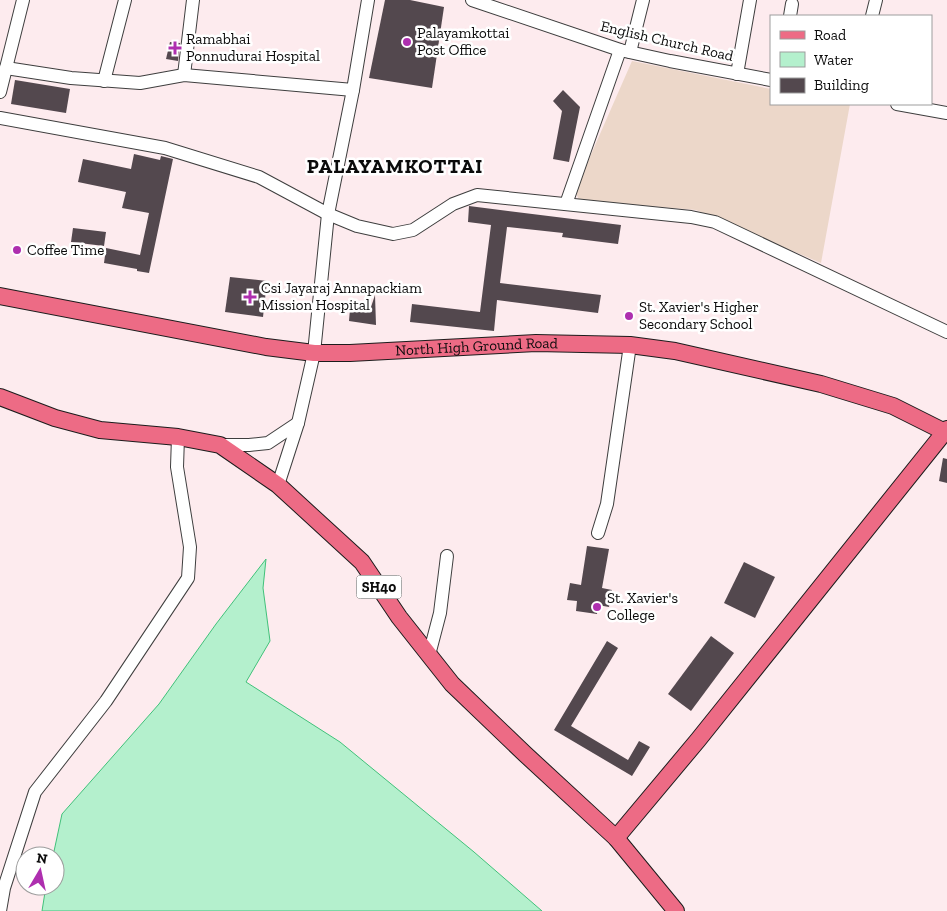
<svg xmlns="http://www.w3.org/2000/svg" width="947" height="911" viewBox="0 0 947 911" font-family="'Zilla Slab',serif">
<rect width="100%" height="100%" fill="#fdebee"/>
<path fill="#ecd7c9" d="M 632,61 L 771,89 L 771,104 L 850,104 L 821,263 L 696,210 L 579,200 L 575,191 Z"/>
<path fill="#b4f0cd" stroke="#41c17a" d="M 266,559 L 263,588 L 270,641 L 246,682 L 340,742 L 474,852 L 542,911 L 42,911 L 46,886 L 55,886 L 55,856 L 53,856 L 62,814 L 159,704 L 216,624 Z"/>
<g fill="#53484e">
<path d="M 385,0 L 410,0 L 444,7 L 432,88 L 369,78 Z"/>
<path d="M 170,42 L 180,43 L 178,61 L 166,59 Z"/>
<path d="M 15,80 L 70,89 L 66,113 L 11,104 Z"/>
<path d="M 563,90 L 580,107 L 569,162 L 553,159 L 562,111 L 553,101 Z"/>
<path d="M 134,154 L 160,160 L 161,156 L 173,159 L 149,273 L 137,271 L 137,269 L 104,263 L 106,248 L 140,255 L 149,213 L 122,208 L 126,192 L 78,182 L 83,159 L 131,169 Z"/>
<path d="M 469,206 L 621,225 L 618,244 L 562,237 L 563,233 L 507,227 L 500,283 L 601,295 L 598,313 L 497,300 L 494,331 L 410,322 L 412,304 L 480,312 L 491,225 L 468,222 Z"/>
<path d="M 73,228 L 106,232 L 104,246 L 71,242 Z"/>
<path d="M 230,277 L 267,281 L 263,317 L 225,312 Z"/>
<path d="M 375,295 L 376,325 L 349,321 L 350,309 L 370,310 Z"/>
<path d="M 943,458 L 947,459 L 947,483 L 939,481 Z"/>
<path d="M 587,546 L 609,549 L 602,588 L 612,590 L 609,607 L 598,605 L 597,614 L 576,611 L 577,601 L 567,600 L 570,583 L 581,585 Z"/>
<path d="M 744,562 L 775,577 L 755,618 L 724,603 Z"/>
<path d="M 711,636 L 734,653 L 691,711 L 668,694 Z"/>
<path d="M 607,641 L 618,648 L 571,726 L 628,760 L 639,741 L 650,747 L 632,776 L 554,730 Z"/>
</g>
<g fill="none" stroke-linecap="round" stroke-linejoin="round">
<g stroke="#3e3e3e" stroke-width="14">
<g id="minor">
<path d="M 472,0 L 620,50 L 670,61 L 771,80"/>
<path d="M 790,16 L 792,4"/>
<path d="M 872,16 L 876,0"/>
<path d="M 630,52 L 643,0"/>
<path d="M 6,68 L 71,78 L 140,83 L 184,75 L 353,90"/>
<path d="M 737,74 L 750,0"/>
<path d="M 184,75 L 193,0"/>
<path d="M 104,81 L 125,0"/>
<path d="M 0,92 L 23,0"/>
<path d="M 897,104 L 947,113"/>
<path d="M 0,118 L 165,148 L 259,177 L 328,214 L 357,226 L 393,234 L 413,230 L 453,204 L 477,195 L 691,217 L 715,222 L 947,332"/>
<path d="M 566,204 L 620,50"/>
<path d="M 220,445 L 249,445 L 268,443 L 298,423"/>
<path d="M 278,485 L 298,423 L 314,353 L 328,214 L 353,90 L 368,0"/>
<path d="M 598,533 L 607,504 L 630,345"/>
<path d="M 429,655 L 440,613 L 447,556"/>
<path d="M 0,911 L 4,888 L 35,792 L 106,701 L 188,578 L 190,547 L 177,467 L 178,437"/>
</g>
</g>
<g stroke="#1c1c1c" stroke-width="18">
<g id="major">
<path id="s1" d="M 0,296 L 266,347 L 314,353 L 350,353 L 536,343 L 630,345 L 675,351 L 821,384 L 893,406 L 947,433"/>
<path d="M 0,397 L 55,418 L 100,430 L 178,437 L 220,445 L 278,485 L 362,562 L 399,617 L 452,684 L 525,754 L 616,838 L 676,911"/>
<path d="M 616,838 L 698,740 L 947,429"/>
</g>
</g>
<use href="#minor" stroke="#fff" stroke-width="12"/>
<use href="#major" stroke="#ed6b85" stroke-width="16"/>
</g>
<g fill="#ae2faf" stroke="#fff" stroke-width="2">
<circle cx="407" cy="42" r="5"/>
<path d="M172.5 40.5h5v5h5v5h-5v5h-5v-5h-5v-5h5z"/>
<circle cx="17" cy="250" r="5"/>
<path d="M247.5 289.5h5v5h5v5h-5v5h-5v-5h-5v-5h5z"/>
<circle cx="629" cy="316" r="5"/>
<circle cx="597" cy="607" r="5"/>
</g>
<g text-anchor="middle" stroke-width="5" stroke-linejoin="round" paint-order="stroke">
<rect fill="#fff" stroke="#545454" stroke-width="1" x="356.5" y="575.5" width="45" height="23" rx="4"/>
<g font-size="14" font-weight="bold" fill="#0b0b0b">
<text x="379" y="592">SH40</text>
</g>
<g font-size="15" fill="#0b0b0b" stroke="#fff" text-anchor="start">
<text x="417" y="38">Palayamkottai<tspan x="417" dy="17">Post Office</tspan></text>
<text x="186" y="44">Ramabhai<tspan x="186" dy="17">Ponnudurai Hospital</tspan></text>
<text x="27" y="255">Coffee Time</text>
<text x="261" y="293">Csi Jayaraj Annapackiam<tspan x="261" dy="17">Mission Hospital</tspan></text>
<text x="639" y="312">St. Xavier's Higher<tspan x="639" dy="17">Secondary School</tspan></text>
<text x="607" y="603">St. Xavier's<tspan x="607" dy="17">College</tspan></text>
</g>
<g font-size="15" fill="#0b0b0b" stroke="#fff">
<text transform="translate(667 41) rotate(13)" y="5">English Church Road</text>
<text dy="5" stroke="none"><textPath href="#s1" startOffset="482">North High Ground Road</textPath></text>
</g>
<g font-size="20" font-weight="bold" letter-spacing="1" fill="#0b0b0b" stroke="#fff">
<text x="395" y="173">PALAYAMKOTTAI</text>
</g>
</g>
<rect x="770" y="15" width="162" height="90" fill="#ffffff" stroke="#9d9d9d"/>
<rect x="780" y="31" width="25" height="8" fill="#ed6b85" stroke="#9d9d9d"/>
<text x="814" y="40" font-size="15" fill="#0b0b0b">Road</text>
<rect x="780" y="52" width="25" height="15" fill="#b4f0cd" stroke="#9d9d9d"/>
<text x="814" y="65" font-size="15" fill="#0b0b0b">Water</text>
<rect x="780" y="78" width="25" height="15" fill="#53484e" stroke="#9d9d9d"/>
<text x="814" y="90" font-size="15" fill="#0b0b0b">Building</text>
<g transform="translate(40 871) rotate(9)"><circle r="24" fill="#ffffff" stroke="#9d9d9d"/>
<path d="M0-4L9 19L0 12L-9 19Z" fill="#ae2faf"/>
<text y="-8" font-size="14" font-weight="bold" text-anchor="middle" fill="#0b0b0b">N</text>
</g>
</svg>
